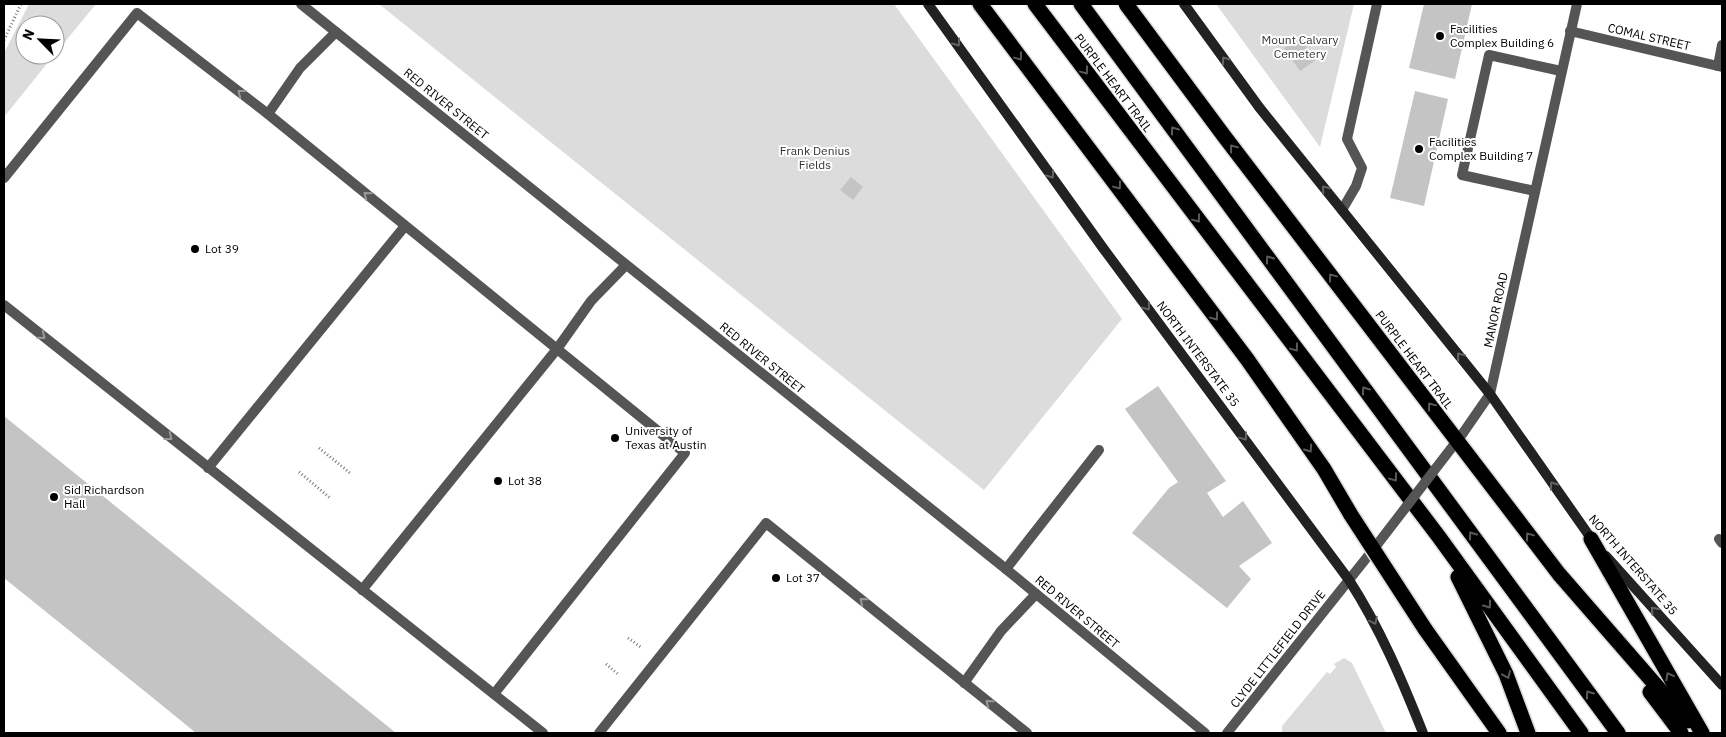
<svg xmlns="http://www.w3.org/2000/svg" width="1726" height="737" viewBox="0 0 1726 737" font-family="'IBM Plex Sans',sans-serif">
<rect width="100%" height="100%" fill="#fff"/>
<g fill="#dcdcdc">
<path d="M 29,4 L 96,4 L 55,54 L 55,25 L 25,25 L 25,55 L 54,55 L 4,117 L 4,53 Z"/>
<path d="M 379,4 L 894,4 L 1122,319 L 984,490 Z"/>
<path d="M 1216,4 L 1354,4 L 1320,147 Z"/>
<path d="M 1344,658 L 1352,663 L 1386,733 L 1282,733 L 1282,726 L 1327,672 L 1330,674 L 1336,667 L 1334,664 Z"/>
</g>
<g fill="#c4c4c4">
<path d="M 1424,4 L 1472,4 L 1455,79 L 1409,68 Z"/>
<path d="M 1300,38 L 1316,60 L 1300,71 L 1284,48 Z"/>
<path d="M 1415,91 L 1448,99 L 1424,206 L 1390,198 Z"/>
<path d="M 851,177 L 863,187 L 853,200 L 840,190 Z"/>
<path d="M 1158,386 L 1226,481 L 1207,493 L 1223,517 L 1243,501 L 1272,543 L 1239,566 L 1251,579 L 1227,608 L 1132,533 L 1169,488 L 1178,482 L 1125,409 Z"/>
<path d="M 4,416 L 396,733 L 196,733 L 158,702 L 4,578 Z"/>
</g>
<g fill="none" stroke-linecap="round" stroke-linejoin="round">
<g stroke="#dbdbdb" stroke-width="18">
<g id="motorway">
<path d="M 980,4 L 1247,359 L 1324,469 L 1351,515"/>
<path d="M 1035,4 L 1439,537 L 1581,733"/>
<path d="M 1081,4 L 1618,733"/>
<path d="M 1591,539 L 1702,733"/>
<path d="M 1559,574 L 1687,721"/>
<path d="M 1458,577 L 1506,674 L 1528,733"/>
<path d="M 1425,629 L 1499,733"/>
<path d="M 1650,692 L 1681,733"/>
</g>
</g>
<g stroke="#777" stroke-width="3" stroke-dasharray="1 2.5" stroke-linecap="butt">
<path d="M 4,40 L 21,4"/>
<path d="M 319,448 L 350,473"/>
<path d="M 299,472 L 330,498"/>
<path d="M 628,638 L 642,648"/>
<path d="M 606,664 L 619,675"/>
</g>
<g stroke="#555" stroke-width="10">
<path d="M 1718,66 L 1722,45"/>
<path d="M 268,114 L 300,68 L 336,32"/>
<path d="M 4,178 L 137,13 L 268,114 L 685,453 L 494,694"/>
<path d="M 1535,191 L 1462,175 L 1489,55 L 1561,71"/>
<path d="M 1342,210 L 1356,186 L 1362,168 L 1347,139 L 1377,4"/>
<path d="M 4,305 L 543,733"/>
<path d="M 208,468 L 405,226"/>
<path d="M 1719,539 L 1722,543"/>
<path d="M 1006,569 L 1099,450"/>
<path d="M 362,590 L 557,349 L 591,301 L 626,265"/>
<path d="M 964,683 L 1001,631 L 1036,594"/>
<path d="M 599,733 L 766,523 L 1027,733"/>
</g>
<g stroke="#555" stroke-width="10">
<path d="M 301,4 L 1006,569 L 1205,733"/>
<path d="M 1570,31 L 1722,67"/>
<path d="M 1463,433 L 1490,394 L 1577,4"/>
<path d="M 1227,733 L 1376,546"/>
</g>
<g stroke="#222" stroke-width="10">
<path d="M 928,4 L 1103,248 L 1349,580 C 1380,628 1402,680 1423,733"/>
<path d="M 1184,4 L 1259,107 L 1490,394 L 1595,544"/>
<path d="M 1606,556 L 1722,685"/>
</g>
<use href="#motorway" stroke="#000" stroke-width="15"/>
<g stroke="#dbdbdb" stroke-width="18" stroke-linecap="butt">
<g id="motorway-bridge">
<path d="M 1126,4 L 1224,136 L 1559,574"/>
<path d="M 1351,515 L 1425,629"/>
</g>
</g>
<path stroke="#555" stroke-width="10" d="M 1376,546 L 1463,433"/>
<use href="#motorway-bridge" stroke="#000" stroke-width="15"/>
</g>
<defs><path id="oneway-chevron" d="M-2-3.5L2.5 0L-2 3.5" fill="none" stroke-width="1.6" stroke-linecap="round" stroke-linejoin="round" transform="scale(1.25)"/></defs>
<g stroke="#646464">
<use href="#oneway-chevron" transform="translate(957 43) rotate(54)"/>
<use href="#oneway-chevron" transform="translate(1225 60) rotate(-126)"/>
<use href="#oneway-chevron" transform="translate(1051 175) rotate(54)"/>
<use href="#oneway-chevron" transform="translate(1325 189) rotate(-129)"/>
<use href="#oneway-chevron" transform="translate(1147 307) rotate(53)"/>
<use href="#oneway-chevron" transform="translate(1460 356) rotate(-129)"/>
<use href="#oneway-chevron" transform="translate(1244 437) rotate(53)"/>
<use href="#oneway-chevron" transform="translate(1553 485) rotate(-125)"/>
<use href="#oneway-chevron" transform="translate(1654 610) rotate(-132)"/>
<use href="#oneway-chevron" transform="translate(1374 621) rotate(64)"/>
</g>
<g stroke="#595959">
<use href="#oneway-chevron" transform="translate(1019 57) rotate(53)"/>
<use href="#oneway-chevron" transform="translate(1085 71) rotate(53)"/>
<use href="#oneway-chevron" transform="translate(1174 130) rotate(-126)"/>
<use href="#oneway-chevron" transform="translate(1233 148) rotate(-127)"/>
<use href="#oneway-chevron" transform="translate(1118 186) rotate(53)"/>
<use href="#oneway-chevron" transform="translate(1197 219) rotate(53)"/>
<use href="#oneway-chevron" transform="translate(1269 259) rotate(-126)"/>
<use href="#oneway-chevron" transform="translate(1332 277) rotate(-127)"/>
<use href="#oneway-chevron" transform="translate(1215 317) rotate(53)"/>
<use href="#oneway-chevron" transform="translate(1295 348) rotate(53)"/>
<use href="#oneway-chevron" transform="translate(1365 390) rotate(-126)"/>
<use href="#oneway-chevron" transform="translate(1431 406) rotate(-127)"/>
<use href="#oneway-chevron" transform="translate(1309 449) rotate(55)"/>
<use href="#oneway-chevron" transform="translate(1394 478) rotate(53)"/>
<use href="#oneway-chevron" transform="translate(1472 535) rotate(-126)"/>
<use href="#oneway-chevron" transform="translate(1529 536) rotate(-127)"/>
<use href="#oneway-chevron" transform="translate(1488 605) rotate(54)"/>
<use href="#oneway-chevron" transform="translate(1507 675) rotate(67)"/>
<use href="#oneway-chevron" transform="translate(1669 676) rotate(-119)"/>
<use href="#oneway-chevron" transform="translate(1589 694) rotate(-126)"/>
</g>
<g stroke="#999">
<use href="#oneway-chevron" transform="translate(241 93) rotate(-142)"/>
<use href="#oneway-chevron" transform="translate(367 195) rotate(-141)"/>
<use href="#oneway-chevron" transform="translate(42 336) rotate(39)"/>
<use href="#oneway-chevron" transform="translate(169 437) rotate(38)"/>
<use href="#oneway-chevron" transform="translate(863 601) rotate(-141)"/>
<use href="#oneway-chevron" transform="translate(989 703) rotate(-141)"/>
</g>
<g fill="#000" stroke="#fff" stroke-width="2">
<circle cx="1440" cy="36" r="5"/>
<circle cx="1419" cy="149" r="5"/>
<circle cx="195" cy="249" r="5"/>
<circle cx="615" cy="438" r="5"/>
<circle cx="498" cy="481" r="5"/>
<circle cx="54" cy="497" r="5"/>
<circle cx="776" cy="578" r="5"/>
</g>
<g text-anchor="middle" stroke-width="4" stroke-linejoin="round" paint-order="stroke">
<g font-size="12" fill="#000" stroke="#fff" text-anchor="start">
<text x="1450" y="33">Facilities<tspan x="1450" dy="14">Complex Building 6</tspan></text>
<text x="1429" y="146">Facilities<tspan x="1429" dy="14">Complex Building 7</tspan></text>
<text x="205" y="253">Lot 39</text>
<text x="625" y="435">University of<tspan x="625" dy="14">Texas at Austin</tspan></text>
<text x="508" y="485">Lot 38</text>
<text x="64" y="494">Sid Richardson<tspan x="64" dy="14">Hall</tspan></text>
<text x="786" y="582">Lot 37</text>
</g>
<g font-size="12" fill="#000" stroke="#fff">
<text transform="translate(1649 37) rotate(13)" y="4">COMAL STREET</text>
<text transform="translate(1113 83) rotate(53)" y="4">PURPLE HEART TRAIL</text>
<text transform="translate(446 104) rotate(39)" y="4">RED RIVER STREET</text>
<text transform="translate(1496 310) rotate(-78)" y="4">MANOR ROAD</text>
<text transform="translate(1198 354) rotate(53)" y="4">NORTH INTERSTATE 35</text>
<text transform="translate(762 358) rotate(39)" y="4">RED RIVER STREET</text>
<text transform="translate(1414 360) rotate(53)" y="4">PURPLE HEART TRAIL</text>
<text transform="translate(1633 565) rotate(49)" y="4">NORTH INTERSTATE 35</text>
<text transform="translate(1077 612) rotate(40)" y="4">RED RIVER STREET</text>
<text transform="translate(1278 649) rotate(-52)" y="4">CLYDE LITTLEFIELD DRIVE</text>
</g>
<g font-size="12" fill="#333" stroke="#fff">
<text x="1300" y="44">Mount Calvary<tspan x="1300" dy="14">Cemetery</tspan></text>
<text x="815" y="155">Frank Denius<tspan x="815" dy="14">Fields</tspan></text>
</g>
</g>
<rect width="1726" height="737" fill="none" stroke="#000000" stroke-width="10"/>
<g transform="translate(40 40) rotate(294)"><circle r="24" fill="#ffffff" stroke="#999999"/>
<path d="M0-4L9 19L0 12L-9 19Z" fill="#000000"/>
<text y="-8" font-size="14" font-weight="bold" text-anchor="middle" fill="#000000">N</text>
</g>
</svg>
